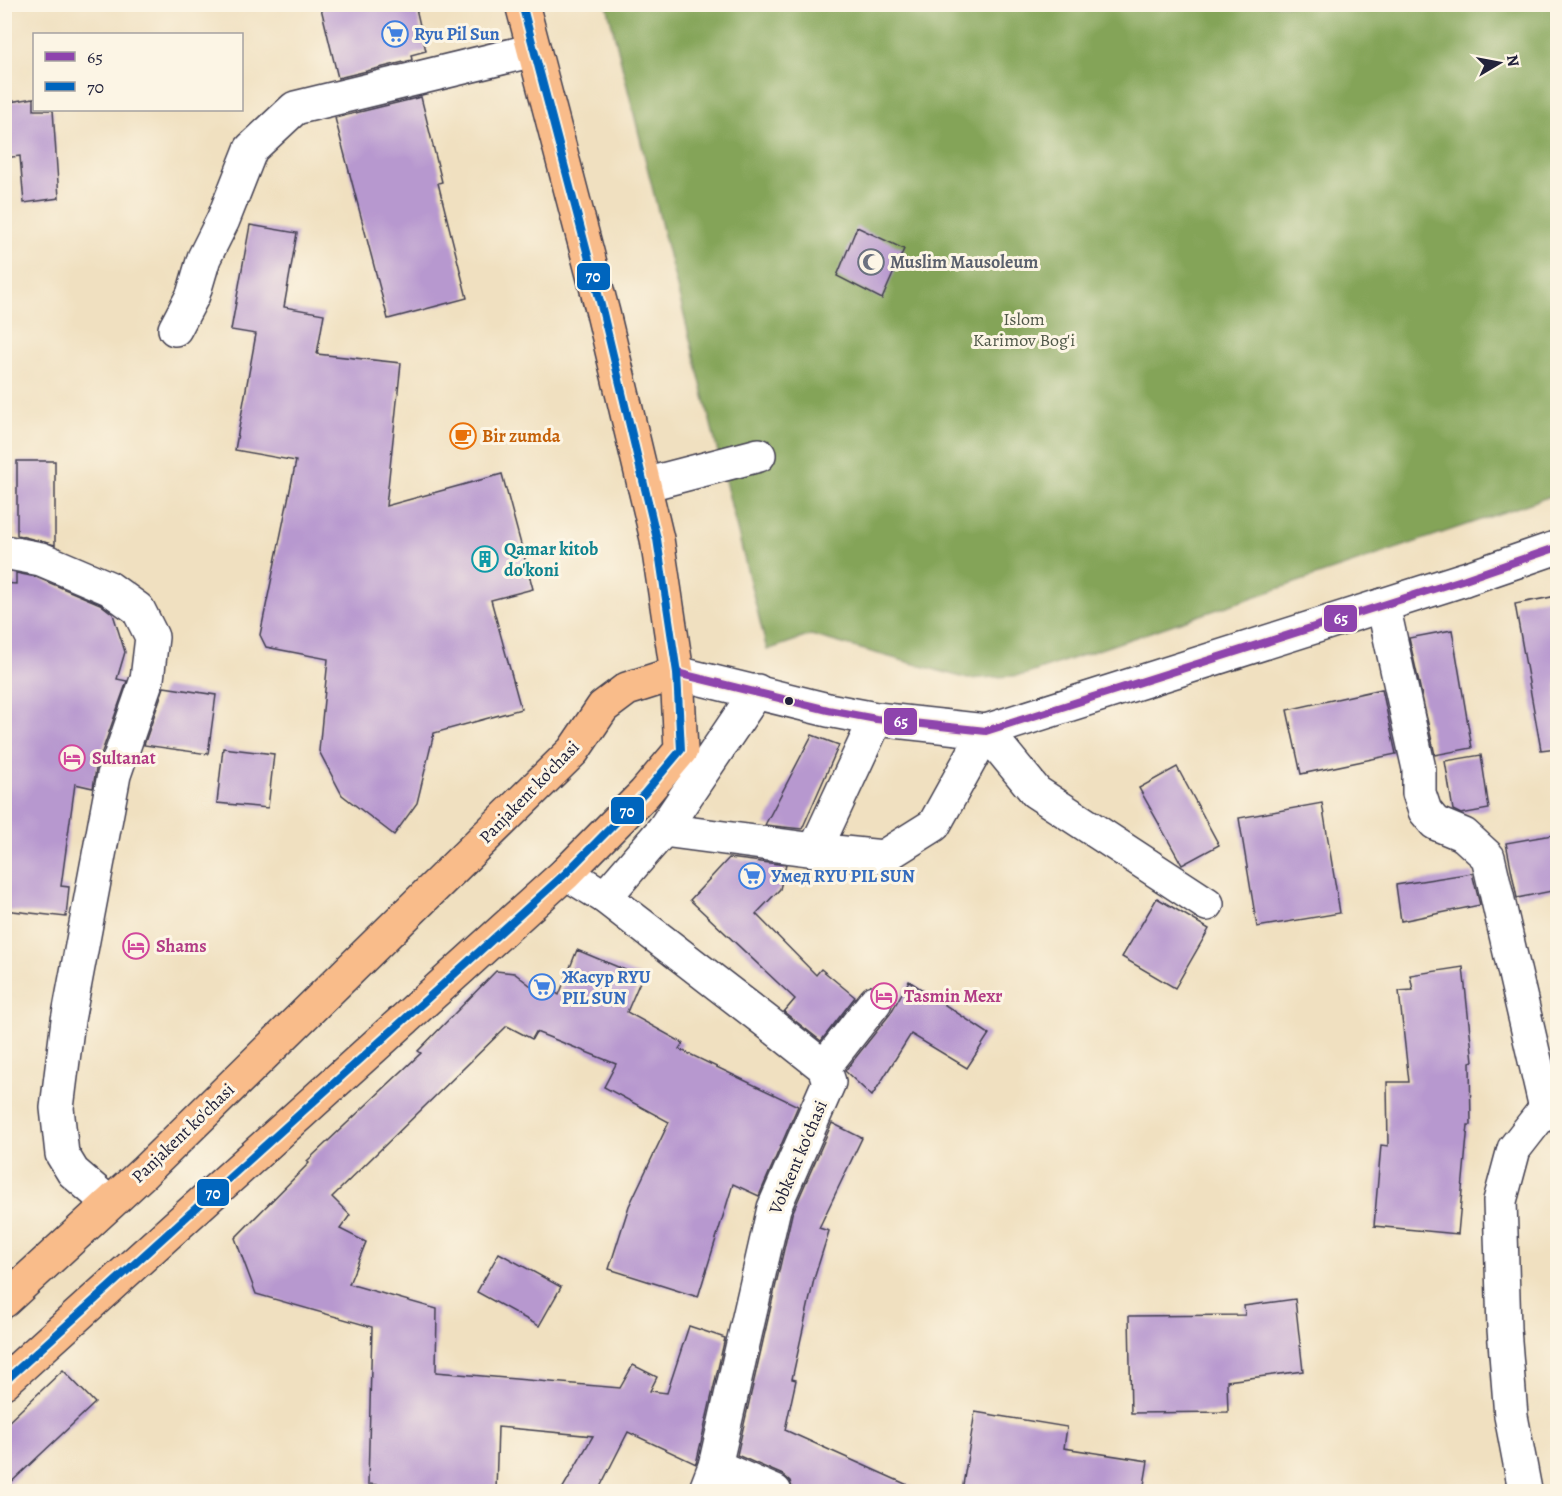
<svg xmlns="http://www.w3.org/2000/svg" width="1562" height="1496" viewBox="0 0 1562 1496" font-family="Alegreya,serif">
<rect width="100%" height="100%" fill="#fcf5e5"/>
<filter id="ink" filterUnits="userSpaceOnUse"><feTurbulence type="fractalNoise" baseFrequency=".0167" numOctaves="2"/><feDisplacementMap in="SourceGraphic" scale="12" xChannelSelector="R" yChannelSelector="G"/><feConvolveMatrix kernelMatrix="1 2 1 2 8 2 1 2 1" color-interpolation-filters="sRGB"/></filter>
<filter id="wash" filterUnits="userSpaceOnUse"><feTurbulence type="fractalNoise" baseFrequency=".008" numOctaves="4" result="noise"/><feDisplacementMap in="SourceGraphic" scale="24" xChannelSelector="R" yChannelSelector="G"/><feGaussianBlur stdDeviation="1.35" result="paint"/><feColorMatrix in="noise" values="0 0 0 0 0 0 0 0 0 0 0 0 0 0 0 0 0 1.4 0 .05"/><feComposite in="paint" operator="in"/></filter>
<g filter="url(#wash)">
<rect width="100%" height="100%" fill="#f0e0c0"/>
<path fill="#84a458" stroke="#53634a" stroke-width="1.5" d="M 607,5 L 1557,5 L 1557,494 L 1024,675 L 968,679 L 811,635 L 767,650 Z"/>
<g id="blocks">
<g fill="#b798cf">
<path d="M 320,4 L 415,4 L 426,51 L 411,55 L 412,60 L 338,78 Z"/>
<path d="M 421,97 L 442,182 L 438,183 L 467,298 L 388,319 L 335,118 Z"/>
<path d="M 34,98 L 34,110 L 53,110 L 59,198 L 24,203 L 20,156 L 4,158 L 4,103 Z"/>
<path d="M 250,225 L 297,233 L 284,307 L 324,314 L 317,354 L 401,363 L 386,506 L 502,474 L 533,589 L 491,600 L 521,709 L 434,733 L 417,803 L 394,835 L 342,795 L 319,751 L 328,659 L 266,647 L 260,635 L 296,461 L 235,450 L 256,334 L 231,330 Z"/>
<path d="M 857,227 L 904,249 L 882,299 L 837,276 Z"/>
<path d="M 17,461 L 55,461 L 55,545 L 17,535 Z"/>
<path d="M 16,573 L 36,577 L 100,604 L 113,614 L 125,652 L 117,679 L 127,681 L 96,769 L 93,788 L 75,784 L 61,886 L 69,887 L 66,917 L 4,910 L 4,583 L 16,584 Z"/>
<path d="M 1557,596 L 1557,748 L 1541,750 L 1515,604 Z"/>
<path d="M 1452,630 L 1472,748 L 1435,755 L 1409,638 Z"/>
<path d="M 164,687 L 216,695 L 208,754 L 144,745 Z"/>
<path d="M 1382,689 L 1396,754 L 1301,774 L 1287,710 Z"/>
<path d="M 812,735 L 839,745 L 802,829 L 765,825 Z"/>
<path d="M 223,748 L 274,754 L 268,808 L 217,803 Z"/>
<path d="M 1481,755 L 1489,809 L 1461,814 L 1453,810 L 1445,761 Z"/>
<path d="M 1177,767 L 1219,845 L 1182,865 L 1139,788 Z"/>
<path d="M 1322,803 L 1340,913 L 1257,927 L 1239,818 Z"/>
<path d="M 1552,835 L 1557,867 L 1557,890 L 1517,898 L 1506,843 Z"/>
<path d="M 729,858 L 786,865 L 780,889 L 756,914 L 816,975 L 821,969 L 855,997 L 821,1041 L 784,1012 L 795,999 L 690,900 Z"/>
<path d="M 1472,873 L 1480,905 L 1401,921 L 1396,885 Z"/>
<path d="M 1157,898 L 1209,929 L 1175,988 L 1122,957 Z"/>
<path d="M 577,950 L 642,977 L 627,1012 L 683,1043 L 679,1049 L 798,1106 L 759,1196 L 733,1184 L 698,1297 L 609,1269 L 629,1206 L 669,1122 L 604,1087 L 616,1064 L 536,1032 L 532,1039 L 507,1026 L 332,1197 L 350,1215 L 340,1229 L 366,1242 L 349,1284 L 437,1309 L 436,1372 L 620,1388 L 633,1365 L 657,1377 L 650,1391 L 667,1393 L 689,1326 L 725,1338 L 696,1464 L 628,1432 L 598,1491 L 561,1491 L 593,1436 L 498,1427 L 496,1491 L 442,1491 L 368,1484 L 372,1327 L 256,1294 L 235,1238 L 309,1163 L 307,1161 L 421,1053 L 418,1051 L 496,971 L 514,973 L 539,992 L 545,986 L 559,995 Z"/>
<path d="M 1463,967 L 1473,1061 L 1470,1062 L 1471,1125 L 1468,1125 L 1458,1234 L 1374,1226 L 1381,1145 L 1388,1146 L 1387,1082 L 1409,1082 L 1399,991 L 1413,990 L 1410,975 Z"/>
<path d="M 909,981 L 989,1034 L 967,1068 L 911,1034 L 872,1096 L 845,1071 L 890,1014 Z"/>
<path d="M 832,1123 L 862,1138 L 819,1228 L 829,1231 L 814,1279 L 792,1379 L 796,1380 L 785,1430 L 921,1491 L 793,1491 L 790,1481 L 783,1475 L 737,1455 L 792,1214 Z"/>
<path d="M 499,1253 L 561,1287 L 539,1326 L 477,1292 Z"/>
<path d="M 1295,1299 L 1303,1371 L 1227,1381 L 1228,1412 L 1131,1413 L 1129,1316 L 1245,1315 L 1244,1306 Z"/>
<path d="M 63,1370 L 95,1403 L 4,1489 L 4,1426 Z"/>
<path d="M 975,1412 L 1067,1427 L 1064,1448 L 1148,1461 L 1143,1491 L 962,1491 Z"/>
</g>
</g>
</g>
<g filter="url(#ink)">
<use href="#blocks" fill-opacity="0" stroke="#413e4f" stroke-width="1.5"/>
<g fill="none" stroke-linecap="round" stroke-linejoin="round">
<g stroke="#413e4f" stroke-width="36">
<g id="minor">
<path d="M 175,329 L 193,295 L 204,258 L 223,220 L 251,149 L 295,108 L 534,50"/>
<path d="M 644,485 L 759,455"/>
<path d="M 4,552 L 41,559 L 109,588 L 138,609 L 152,637 L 147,679 L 114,775 L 68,1020 L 57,1108 L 62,1154 L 73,1172 L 109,1203"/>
<path d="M 1383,605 L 1419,769 L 1419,793 L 1425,811 L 1435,823 L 1464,835 L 1488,857 L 1546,1108 L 1558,1116"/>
<path d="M 677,673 L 828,710 L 876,719 L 986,731 L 1465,579 L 1558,547"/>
<path d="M 663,830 L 815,850 L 883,857 L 934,825 L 986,731 L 1036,792 L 1207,904"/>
<path d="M 815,850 L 876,719"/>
<path d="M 566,873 L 605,897 L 767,1022 L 824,1067 L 829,1082 L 774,1208 L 715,1466 L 705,1492"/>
<path d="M 605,897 L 663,830 L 757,691"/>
<path d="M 824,1067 L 875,1002"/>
<path d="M 715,1466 L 775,1492"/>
<path d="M 1525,1490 L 1511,1416 L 1504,1329 L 1500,1201 L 1514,1149 L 1546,1108"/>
</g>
</g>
<g stroke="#413e4f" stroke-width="36">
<g id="major">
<path d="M 4,1301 L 144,1172 L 573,751 L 603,707 L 627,689 L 677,673"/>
<path d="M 4,1382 L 566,873 L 644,794 L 681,750 L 677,673 L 657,539 L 603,313 L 522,4"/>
</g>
</g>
<use href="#minor" stroke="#fff" stroke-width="33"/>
<use href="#major" stroke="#f9bc8a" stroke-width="33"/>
<g stroke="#fcf5e5" stroke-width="12">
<path id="bus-1" d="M 677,673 L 828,710 L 876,719 L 986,731 L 1465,579 L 1558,547"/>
</g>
<g stroke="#fcf5e5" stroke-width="12">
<path id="bus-2" d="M 4,1382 L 566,873 L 644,794 L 681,750 L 677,673 L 657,539 L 603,313 L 522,4"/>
</g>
<use href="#bus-1" stroke="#8e44ad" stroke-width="8"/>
<use href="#bus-2" stroke="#0065bd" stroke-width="8"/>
</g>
</g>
<defs>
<g id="supermarket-ring" transform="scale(1.35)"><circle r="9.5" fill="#fcf5e5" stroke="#3f7fe0" stroke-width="1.5"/><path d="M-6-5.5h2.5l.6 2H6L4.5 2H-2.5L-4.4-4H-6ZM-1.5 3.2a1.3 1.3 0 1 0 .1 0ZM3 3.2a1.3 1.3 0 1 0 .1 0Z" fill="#3f7fe0"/></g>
<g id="mosque-ring" transform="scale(1.35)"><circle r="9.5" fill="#fcf5e5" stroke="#6b7280" stroke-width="1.5"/><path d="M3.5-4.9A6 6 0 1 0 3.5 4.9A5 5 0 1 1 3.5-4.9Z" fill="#6b7280"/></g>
<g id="cafe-ring" transform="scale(1.35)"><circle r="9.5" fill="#fcf5e5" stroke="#e8710a" stroke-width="1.5"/><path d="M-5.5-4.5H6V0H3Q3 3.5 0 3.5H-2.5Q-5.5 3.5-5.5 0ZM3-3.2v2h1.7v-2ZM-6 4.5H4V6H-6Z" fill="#e8710a"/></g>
<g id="building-ring" transform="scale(1.35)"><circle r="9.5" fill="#fcf5e5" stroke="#0f9aa8" stroke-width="1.5"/><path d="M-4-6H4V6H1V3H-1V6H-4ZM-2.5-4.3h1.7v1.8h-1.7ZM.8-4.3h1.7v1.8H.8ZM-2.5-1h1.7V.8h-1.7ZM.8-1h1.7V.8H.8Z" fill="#0f9aa8"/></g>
<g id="hotel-ring" transform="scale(1.35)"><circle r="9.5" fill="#fcf5e5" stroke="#d1479c" stroke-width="1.5"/><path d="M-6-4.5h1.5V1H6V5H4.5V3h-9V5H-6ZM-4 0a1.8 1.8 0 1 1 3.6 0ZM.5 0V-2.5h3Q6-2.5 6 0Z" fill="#d1479c"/></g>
</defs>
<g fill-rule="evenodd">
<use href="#supermarket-ring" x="395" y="34"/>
<use href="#mosque-ring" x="871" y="262"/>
<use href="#cafe-ring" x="463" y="436"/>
<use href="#building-ring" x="485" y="559"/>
<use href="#hotel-ring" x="72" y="758"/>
<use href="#supermarket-ring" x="752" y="876"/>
<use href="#hotel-ring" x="136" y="946"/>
<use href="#supermarket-ring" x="542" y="987"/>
<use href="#hotel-ring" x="884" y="996"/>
</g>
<circle fill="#22223b" stroke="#fcf5e5" stroke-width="2" cx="789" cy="701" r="5"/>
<g text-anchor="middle" stroke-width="6" stroke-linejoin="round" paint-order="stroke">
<g font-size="18" font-weight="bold" fill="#366cbe" stroke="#fcf5e5" text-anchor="start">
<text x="414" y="40">Ryu Pil Sun</text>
<text x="771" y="882">Умед RYU PIL SUN</text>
<text x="562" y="983">Жасур RYU<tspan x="562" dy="21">PIL SUN</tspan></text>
</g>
<g font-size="18" font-weight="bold" fill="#5b616d" stroke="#fcf5e5" text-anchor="start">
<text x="890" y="268">Muslim Mausoleum</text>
</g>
<g font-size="18" fill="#505849" stroke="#fcf5e5">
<text x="1024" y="325">Islom<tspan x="1024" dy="21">Karimov Bog'i</tspan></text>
</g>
<g font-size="18" font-weight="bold" fill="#c56008" stroke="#fcf5e5" text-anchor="start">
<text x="482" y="442">Bir zumda</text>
</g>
<g font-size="18" font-weight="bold" fill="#0d838f" stroke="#fcf5e5" text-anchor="start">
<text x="504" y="555">Qamar kitob<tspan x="504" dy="21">do'koni</tspan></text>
</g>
<g font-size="18" font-weight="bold" fill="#b23c85" stroke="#fcf5e5" text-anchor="start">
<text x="92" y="764">Sultanat</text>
<text x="156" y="952">Shams</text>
<text x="904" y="1002">Tasmin Mexr</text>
</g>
<g font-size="18" fill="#22223b" stroke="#fcf5e5">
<text transform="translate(529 792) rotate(-46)" y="6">Panjakent ko'chasi</text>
<text transform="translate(183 1133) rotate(-44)" y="6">Panjakent ko'chasi</text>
<text transform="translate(798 1157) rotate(-67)" y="6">Vobkent ko'chasi</text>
</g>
</g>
<g stroke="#fcf5e5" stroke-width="2">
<rect x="576" y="262" width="35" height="29" rx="6" fill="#0065bd"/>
<rect x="1323" y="604" width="35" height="29" rx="6" fill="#8e44ad"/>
<rect x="883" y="707" width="35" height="29" rx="6" fill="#8e44ad"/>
<rect x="610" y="796" width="35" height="29" rx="6" fill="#0065bd"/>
<rect x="196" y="1178" width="34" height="29" rx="6" fill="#0065bd"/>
</g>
<g font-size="16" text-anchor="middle" font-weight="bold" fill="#fff">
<text x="593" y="282">70</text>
<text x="1341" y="624">65</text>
<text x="901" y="727">65</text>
<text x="627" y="817">70</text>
<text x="213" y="1199">70</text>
</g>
<rect width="1562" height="1496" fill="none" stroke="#fcf5e5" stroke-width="24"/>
<rect x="33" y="33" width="210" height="78" fill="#fcf5e5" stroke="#a5a1a1" stroke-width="1.5"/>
<rect x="45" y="52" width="30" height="9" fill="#8e44ad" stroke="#a5a1a1" stroke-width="1.5"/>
<text x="87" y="63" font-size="18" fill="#22223b">65</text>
<rect x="45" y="82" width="30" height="9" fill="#0065bd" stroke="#a5a1a1" stroke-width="1.5"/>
<text x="87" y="93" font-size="18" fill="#22223b">70</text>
<g transform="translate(1499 63) rotate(80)" stroke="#fcf5e5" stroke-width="4.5" paint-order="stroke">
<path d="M0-4.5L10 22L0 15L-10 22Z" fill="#22223b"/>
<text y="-9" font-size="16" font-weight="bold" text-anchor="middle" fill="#22223b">N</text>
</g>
</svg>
